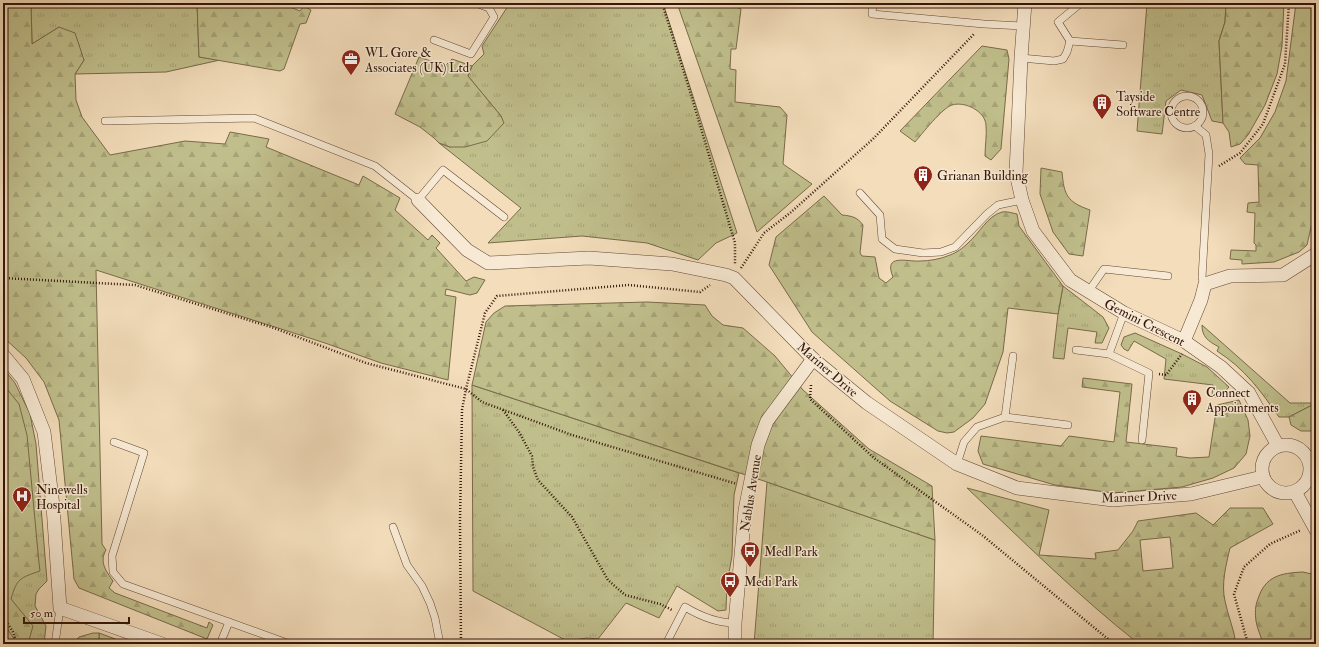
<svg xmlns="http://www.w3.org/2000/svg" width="1319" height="647" viewBox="0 0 1319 647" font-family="'IM FELL Double Pica',serif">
<defs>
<pattern id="grass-tufts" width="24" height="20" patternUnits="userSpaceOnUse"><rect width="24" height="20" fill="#c0bf8c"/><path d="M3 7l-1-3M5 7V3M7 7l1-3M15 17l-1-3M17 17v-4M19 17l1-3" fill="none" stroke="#a6a377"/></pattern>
<pattern id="forest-firs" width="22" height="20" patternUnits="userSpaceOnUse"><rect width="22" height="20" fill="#c0bf8c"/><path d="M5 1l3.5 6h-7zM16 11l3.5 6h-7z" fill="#a6a377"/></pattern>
</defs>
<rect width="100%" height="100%" fill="#f3ddbb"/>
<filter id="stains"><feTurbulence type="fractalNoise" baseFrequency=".005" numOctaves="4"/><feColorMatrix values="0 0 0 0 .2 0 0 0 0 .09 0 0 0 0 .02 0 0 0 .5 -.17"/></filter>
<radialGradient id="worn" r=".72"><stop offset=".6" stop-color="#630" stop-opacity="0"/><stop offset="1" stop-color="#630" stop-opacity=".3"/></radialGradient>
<g fill="url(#grass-tufts)" stroke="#7a6a4a">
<path d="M 31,3 L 197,3 L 199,57 L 220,60 L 166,72 L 75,74 L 84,60 L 59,27 L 32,44 Z"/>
<path d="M 500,3 L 663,3 L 737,233 L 716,243 L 698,260 L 647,243 L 582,236 L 488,243 L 521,208 L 439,143 L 450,147 L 503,123 L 501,116 L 468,76 L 472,66 L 484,54 L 482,46 L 508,6 Z"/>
<path d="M 1147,3 L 1226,3 L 1225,22 L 1219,41 L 1223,123 L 1212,121 L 1202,95 L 1181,90 L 1166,101 L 1162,134 L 1137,131 Z"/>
<path d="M 1063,286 L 1103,317 L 1109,328 L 1102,343 L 1095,343 L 1097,332 L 1068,328 L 1064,359 L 1053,358 L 1058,314 Z"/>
<path d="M 1202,325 L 1290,403 L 1316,403 L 1289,417 L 1279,417 C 1260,390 1245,369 1217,351 L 1219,347 C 1208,341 1202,337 1202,325 Z"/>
<path d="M 1135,333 L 1182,354 L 1207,367 L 1229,387 L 1219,398 L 1212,396 L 1213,385 L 1164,379 L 1166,359 L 1134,341 L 1128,351 L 1124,349 L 1121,345 L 1124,337 Z"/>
<path d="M 3,368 L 15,383 L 30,414 L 36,444 L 47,581 L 39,589 L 36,594 L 35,606 L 46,626 L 44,644 L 3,644 Z"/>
<path d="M 472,385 L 739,473 L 734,495 L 732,556 L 727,584 L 726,610 L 718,611 L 677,586 L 659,618 L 626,603 L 598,639 L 587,638 L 567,641 L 473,591 Z"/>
<path d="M 767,482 L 935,540 L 933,644 L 754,644 Z"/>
<path d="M 99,633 L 129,644 L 99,644 Z"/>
</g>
<g fill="url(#forest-firs)" stroke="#7a6a4a" fill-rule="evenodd">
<path d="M 3,3 L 31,3 L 32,44 L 59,27 L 75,33 L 84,60 L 75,74 L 76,100 L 82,117 L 110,155 L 185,141 L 225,144 L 230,132 L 269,139 L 266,147 L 359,185 L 363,176 L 400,198 L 395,210 L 428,240 L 432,235 L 440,243 L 436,248 L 466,281 L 474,277 L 485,280 L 477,293 L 470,295 L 446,289 L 445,295 L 456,297 L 448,380 L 381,363 L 325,343 L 96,270 L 102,544 L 106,550 C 99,562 106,571 113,581 L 109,588 L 115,593 L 207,628 L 209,622 L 213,625 L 207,639 L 79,588 L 74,579 L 59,420 L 44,382 L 26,358 L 3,337 Z"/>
<path d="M 197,3 L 280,3 L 300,11 L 304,6 L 311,10 L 306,23 L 300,24 L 284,69 L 280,71 L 199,57 Z"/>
<path d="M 677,3 L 730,3 L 731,5 L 741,9 L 736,49 L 731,49 L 730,69 L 736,70 L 735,102 L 780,107 L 787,115 L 783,164 L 812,184 L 757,232 Z"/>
<path d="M 1226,3 L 1284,3 L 1282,46 L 1277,74 L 1265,105 L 1248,135 L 1240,144 L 1231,147 L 1229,132 L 1223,123 L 1219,41 L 1225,22 Z"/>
<path d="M 1296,3 L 1316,3 L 1316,205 L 1307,245 L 1299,252 L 1274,262 L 1242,264 L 1242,260 L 1230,259 L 1231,250 L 1256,251 L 1256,245 L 1254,243 L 1255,213 L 1247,212 L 1248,203 L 1259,202 L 1258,165 L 1245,164 L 1240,158 L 1260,138 L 1275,112 L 1286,81 Z"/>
<path d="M 982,46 L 1007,50 L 1009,59 L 1001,149 L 991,160 L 985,156 C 985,146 987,135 986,125 C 985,111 965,101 952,105 C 942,108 922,134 915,142 L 900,131 Z"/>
<path d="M 419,57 L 445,66 L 452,59 L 472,66 L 468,76 L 501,116 L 504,123 L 487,141 L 465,147 L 450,147 L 439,143 L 434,138 L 420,127 L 395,114 Z"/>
<path d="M 1041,168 L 1062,172 C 1064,195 1067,202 1090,210 L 1083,256 L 1069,254 L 1053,232 L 1040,194 Z"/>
<path d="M 824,196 L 842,215 C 852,216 857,217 863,225 L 860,253 L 862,256 L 875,257 L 879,278 L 886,283 L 893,277 C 883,253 907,262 920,261 C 929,261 941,259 950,255 C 956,253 963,248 968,243 C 979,234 987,216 1002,212 C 1006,211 1012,213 1017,214 L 1019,226 L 1063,286 L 1058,314 L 1008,308 L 1003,352 L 985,404 L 973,418 L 954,432 L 947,433 L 938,431 L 890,401 L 812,332 L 769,265 L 776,237 Z"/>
<path d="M 647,302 L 705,305 L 712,316 L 723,325 L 743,328 L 775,356 L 803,390 L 869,449 L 932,486 L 935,540 L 767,482 L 472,385 L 486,322 L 494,313 L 505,306 Z"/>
<path d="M 1083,378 L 1132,384 L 1126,442 L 1177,448 L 1176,456 L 1190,458 L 1209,457 L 1217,405 L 1239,400 L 1248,420 L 1250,436 L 1246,454 L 1234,468 L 1213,478 L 1182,487 L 1113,493 L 1055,485 L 983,464 L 978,451 L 981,436 L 1061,446 L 1069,436 L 1114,442 L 1120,392 L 1082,387 Z"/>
<path d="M 3,384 L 19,404 L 27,435 L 39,563 L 40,571 C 20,578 17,578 11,599 L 33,626 L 29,640 L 26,642 L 14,639 L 3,622 Z"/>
<path d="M 1316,403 L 1316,431 L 1301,431 L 1291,425 L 1289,417 Z"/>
<path d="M 967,488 L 1049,510 L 1039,555 L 1096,559 L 1095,553 L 1118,550 L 1133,531 L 1138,521 L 1196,513 L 1213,525 L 1230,508 L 1263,508 L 1273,524 L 1230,548 C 1226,565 1221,584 1225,601 C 1228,616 1234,629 1236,644 L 1139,644 C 1078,596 1023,541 967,488 ZM 1170,537 L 1173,568 L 1143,571 L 1140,540 Z"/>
<path d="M 1303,572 L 1316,575 L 1316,644 L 1263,644 C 1261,636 1257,628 1256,621 C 1255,613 1255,606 1258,599 C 1265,576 1281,573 1303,572 Z"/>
<path d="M 93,633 L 99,633 L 99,644 L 73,644 L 79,637 Z"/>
</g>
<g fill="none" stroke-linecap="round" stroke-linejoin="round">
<g stroke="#644736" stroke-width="8">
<g id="service">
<path d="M 873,3 L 872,14 L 984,24 L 1023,26"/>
<path d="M 434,40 L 471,54 L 494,17 L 489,8 L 476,3"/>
<path d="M 1070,41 L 1058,22 L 1081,3"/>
<path d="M 1021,58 L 1054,61 L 1063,59 L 1067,52 L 1070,41 L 1123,45"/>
<circle cx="1187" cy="112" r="16"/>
<path d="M 105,121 L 254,118 L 375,166 L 418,200 L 443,170 L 504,217"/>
<path d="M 1195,126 L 1206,135 L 1209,154 L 1202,278 L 1205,284"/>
<path d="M 860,193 L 880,215 L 882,239 L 895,249 L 923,253 L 941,252 L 955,247 L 987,214 L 998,205 L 1022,200"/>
<path d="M 1088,292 L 1104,269 L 1168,276"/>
<path d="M 1076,350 L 1109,354 L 1149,373 L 1142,440"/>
<path d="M 1109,354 L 1124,313"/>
<path d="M 1013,356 L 1005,417 L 1068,425"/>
<path d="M 114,442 L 144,453 L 112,556 L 113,572 L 123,584 L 290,644"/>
<path d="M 957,464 L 964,442 L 977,427 L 1005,417"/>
<path d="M 393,527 L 407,565 L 422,586 L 430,603 L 435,618 L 440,644"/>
<path d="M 668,640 L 685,607 C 700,616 716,623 735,623"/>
<path d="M 55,644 L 60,608"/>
<path d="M 220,644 L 229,622"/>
</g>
</g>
<g stroke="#644736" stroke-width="14">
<g id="minor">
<path d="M 1025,3 L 1021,58 L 1016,173 L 1022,200 L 1033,231 L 1070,280 L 1124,313 L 1184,341 L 1221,367 L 1249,393 L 1278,446"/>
<path d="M 418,200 L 467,250 L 488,263 L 589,258 L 672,264 L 726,275 L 734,278 L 813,359 L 867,403 L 957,464 L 1017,488 L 1113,500 L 1191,494 L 1262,477"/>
<path d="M 1184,341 L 1201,300 L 1205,284 L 1230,276 L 1283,275 L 1316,254"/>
<path d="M 3,355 L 23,379 L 44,432 L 53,506 L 60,608 L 162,644"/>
<circle cx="1286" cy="469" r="24"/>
<path d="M 1295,492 L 1316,530"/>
<path d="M 735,644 L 735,623 L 745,510 L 758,445 L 767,421 L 813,359"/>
</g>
</g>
<g stroke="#341509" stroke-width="2.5" stroke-dasharray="1 2" stroke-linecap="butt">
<path d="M 662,3 L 689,88 L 735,243 L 735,265"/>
<path d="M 1219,166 L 1240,153 L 1263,124 L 1285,64 L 1289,3"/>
<path d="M 741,268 L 764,233 L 790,213 L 873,139 L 975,33"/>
<path d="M 3,278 L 135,285 L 274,328 L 366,363 L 466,389 L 482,402 L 572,435 L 737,484"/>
<path d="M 1159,374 L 1166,375 L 1182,354"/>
<path d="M 811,385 L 810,399 L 874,458 L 982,535 L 1114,644"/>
<path d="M 503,410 L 519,432 L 532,456 L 533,467 L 538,480 L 572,517 L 608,580 L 625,595 L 660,604 L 672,610"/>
<path d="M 3,616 L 13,632 L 17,644"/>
<path d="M 461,644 L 460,521 L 462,410 L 466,389 L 485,313 L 497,296 L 629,285 L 700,292 L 710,285"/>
<path d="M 1248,644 L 1234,594 L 1244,567 L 1270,544 L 1301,530"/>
</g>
<use href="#service" stroke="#f7e9d3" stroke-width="7"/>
<use href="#minor" stroke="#f7e9d3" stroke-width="13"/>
</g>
<defs>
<g id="office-pin" transform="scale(1)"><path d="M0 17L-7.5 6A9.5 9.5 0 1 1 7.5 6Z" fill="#8f2418" stroke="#f7e9d3"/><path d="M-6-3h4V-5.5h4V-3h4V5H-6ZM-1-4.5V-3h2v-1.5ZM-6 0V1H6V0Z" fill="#fff"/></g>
<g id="building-pin" transform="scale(1)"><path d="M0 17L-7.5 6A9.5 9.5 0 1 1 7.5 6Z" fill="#8f2418" stroke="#f7e9d3"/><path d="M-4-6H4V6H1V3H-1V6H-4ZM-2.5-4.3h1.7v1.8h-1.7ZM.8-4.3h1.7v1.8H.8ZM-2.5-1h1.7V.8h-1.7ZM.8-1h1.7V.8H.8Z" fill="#fff"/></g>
<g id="hospital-pin" transform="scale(1)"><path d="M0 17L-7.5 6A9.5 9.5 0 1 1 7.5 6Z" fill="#8f2418" stroke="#f7e9d3"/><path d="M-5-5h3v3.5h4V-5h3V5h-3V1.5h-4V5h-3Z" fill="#fff"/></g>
<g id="bus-pin" transform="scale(1)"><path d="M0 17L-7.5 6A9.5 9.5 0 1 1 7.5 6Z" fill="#8f2418" stroke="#f7e9d3"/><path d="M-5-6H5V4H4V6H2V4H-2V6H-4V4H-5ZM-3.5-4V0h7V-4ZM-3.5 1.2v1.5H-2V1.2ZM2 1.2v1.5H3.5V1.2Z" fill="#fff"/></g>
</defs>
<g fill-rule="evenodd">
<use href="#office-pin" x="351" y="59"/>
<use href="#building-pin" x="1102" y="103"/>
<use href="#building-pin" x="923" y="175"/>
<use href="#building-pin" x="1192" y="399"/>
<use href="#hospital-pin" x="22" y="496"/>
<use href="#bus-pin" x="750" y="551"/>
<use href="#bus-pin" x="730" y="581"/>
</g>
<g text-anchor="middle" stroke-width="3" stroke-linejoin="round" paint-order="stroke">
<g font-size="13" fill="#341509" stroke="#f7e9d3" text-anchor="start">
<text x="365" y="57">WL Gore &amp;<tspan x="365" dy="15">Associates (UK) Ltd</tspan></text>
<text x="1116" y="101">Tayside<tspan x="1116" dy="15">Software Centre</tspan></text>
<text x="937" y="180">Grianan Building</text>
<text x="1206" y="397">Connect<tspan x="1206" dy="15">Appointments</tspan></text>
<text x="36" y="494">Ninewells<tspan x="36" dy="15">Hospital</tspan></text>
<text x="764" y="556">Medl Park</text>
<text x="744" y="586">Medi Park</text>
</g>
<g font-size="13" fill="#341509" stroke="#f7e9d3">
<text transform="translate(1145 322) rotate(27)" y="5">Gemini Crescent</text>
<text transform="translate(828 369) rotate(41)" y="5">Mariner Drive</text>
<text transform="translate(750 493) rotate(-81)" y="5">Nablus Avenue</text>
<text transform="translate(1139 496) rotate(-2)" y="5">Mariner Drive</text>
</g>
</g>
<rect width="1319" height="647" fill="none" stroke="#f3ddbb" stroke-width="16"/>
<rect x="4" y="4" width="1311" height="639" fill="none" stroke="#341509" stroke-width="2"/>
<rect x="8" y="8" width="1303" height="631" fill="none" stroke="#341509"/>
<path d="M24 617v6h105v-6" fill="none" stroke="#341509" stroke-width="2"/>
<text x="30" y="617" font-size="12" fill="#341509" stroke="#f7e9d3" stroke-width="3" paint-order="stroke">50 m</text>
<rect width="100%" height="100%" filter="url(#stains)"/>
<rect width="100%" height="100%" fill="url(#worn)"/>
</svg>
